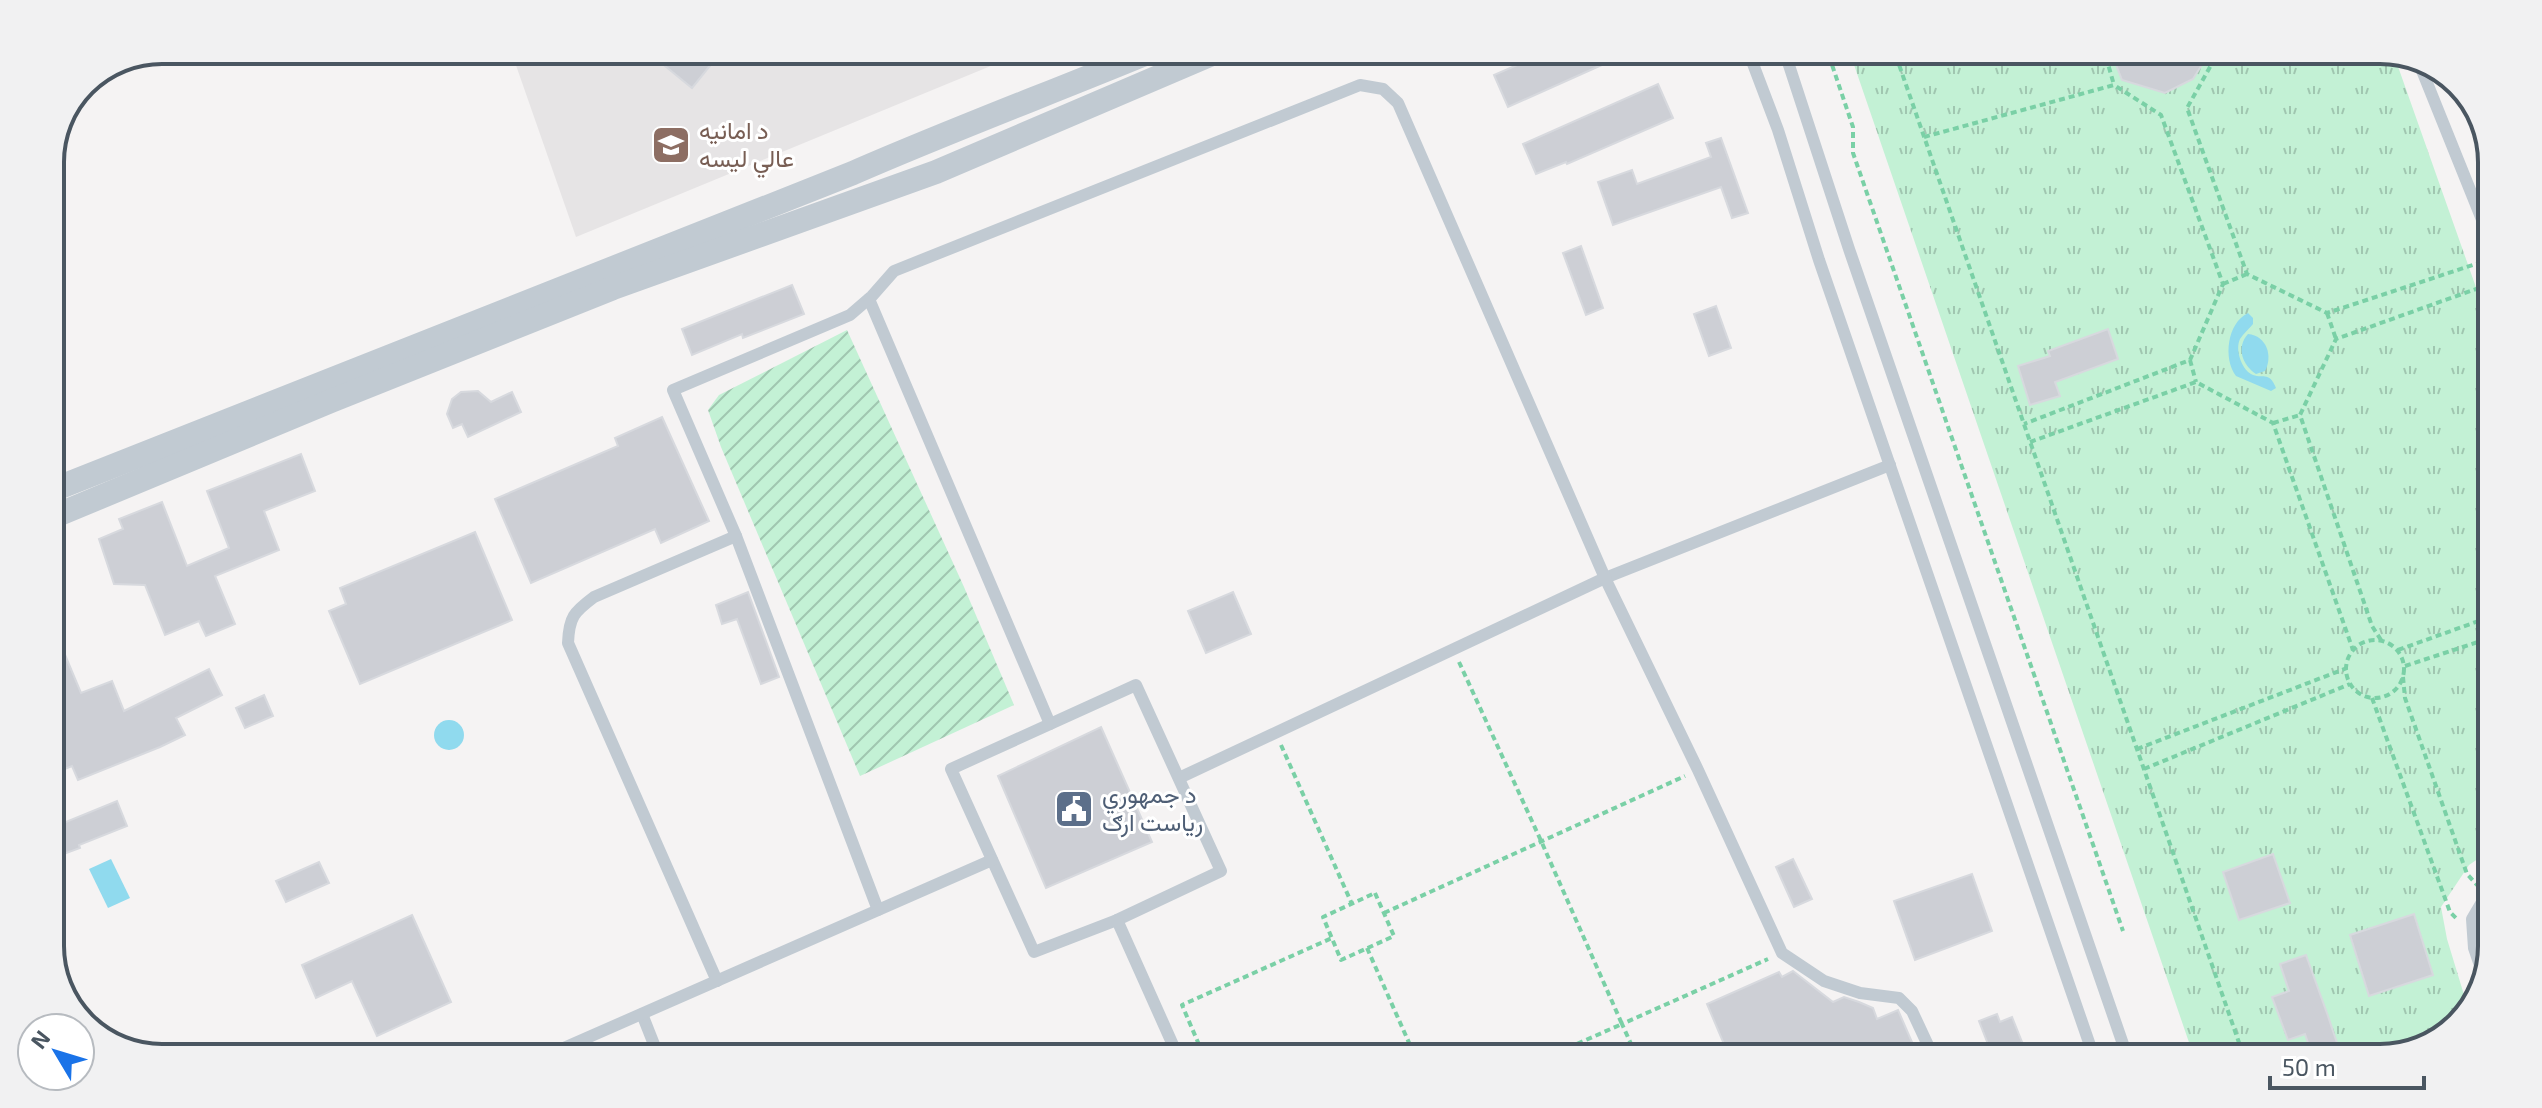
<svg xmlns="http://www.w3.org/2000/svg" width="2542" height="1108" viewBox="0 0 2542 1108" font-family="'Exo 2',Vazirmatn,sans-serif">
<defs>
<pattern id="grass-tufts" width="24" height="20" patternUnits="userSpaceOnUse" patternTransform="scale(2)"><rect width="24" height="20" fill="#c3f1d5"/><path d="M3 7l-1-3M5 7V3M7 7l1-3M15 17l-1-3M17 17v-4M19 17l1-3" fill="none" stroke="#a0c6b0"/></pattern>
<pattern id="garden-furrows" width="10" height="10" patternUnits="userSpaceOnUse" patternTransform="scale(2)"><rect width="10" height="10" fill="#c3f1d5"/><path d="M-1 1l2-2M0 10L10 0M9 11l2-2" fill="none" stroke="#a0c6b0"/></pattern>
</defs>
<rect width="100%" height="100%" fill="#f5f3f3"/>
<path fill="#e6e4e5" d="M 511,51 L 1022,53 L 576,237 Z"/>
<path fill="url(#grass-tufts)" d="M 1851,56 L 2395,58 L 2490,327 L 2485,854 L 2469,865 L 2441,907 L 2447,939 L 2468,1008 L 2443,1039 L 2380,1058 L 2194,1057 Z"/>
<path fill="url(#garden-furrows)" d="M 847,330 L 964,587 L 1014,705 L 860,776 L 721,447 L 708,410 L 719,395 Z"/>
<g fill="#90daee">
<path d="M 2248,313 L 2253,318 L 2253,324 C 2249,329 2243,334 2240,339 C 2235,349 2241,368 2251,374 C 2262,380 2269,370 2276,388 L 2271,391 L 2236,376 C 2223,359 2227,323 2248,313 Z"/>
<path d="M 2248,334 C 2267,336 2273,356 2265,371 L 2256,374 C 2242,365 2236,347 2248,334 Z"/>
<circle cx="449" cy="735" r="15"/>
<path d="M 111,859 L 130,898 L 108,908 L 89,869 Z"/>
</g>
<g fill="#cdcfd5" stroke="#d7d9de" stroke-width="2">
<path d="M 648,52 L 721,52 L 692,88 Z"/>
<path d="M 1540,55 L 1624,55 L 1508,107 L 1494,75 Z"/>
<path d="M 2113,57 L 2143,57 L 2206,58 L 2193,79 L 2165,93 L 2122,80 Z"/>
<path d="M 1658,84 L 1673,118 L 1567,164 L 1566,162 L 1536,174 L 1523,144 Z"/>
<path d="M 1721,138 L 1748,213 L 1732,218 L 1721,187 L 1613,225 L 1598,182 L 1632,170 L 1637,184 L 1711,157 L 1706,143 Z"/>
<path d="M 1581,246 L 1603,308 L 1586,315 L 1563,253 Z"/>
<path d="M 792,285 L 804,314 L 743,338 L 742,334 L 692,355 L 682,329 Z"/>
<path d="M 1716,306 L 1731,348 L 1709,356 L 1694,314 Z"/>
<path d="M 2108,329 L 2118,359 L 2055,382 L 2060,396 L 2030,405 L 2018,366 L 2050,356 L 2048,351 Z"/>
<path d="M 478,391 L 491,402 L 512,392 L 521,412 L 468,437 L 462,424 L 453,428 L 447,414 L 452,399 L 461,392 Z"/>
<path d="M 662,417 L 709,521 L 661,543 L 655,529 L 531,583 L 495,499 L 618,446 L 615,438 Z"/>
<path d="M 301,454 L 315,491 L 264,511 L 279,550 L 215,576 L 235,624 L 206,636 L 199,621 L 165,635 L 145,585 L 114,584 L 99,539 L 123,529 L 119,519 L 162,502 L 187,566 L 229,548 L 207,491 Z"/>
<path d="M 475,532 L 512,620 L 360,684 L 329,611 L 346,604 L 340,588 Z"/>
<path d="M 748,592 L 779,677 L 761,684 L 737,619 L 722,624 L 716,605 Z"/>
<path d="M 1233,592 L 1251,634 L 1206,653 L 1188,611 Z"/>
<path d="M 50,619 L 81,693 L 112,681 L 124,711 L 209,669 L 222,695 L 176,718 L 185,735 L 160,747 L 78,780 L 72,766 L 50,775 Z"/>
<path d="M 264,695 L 273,716 L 245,728 L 236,708 Z"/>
<path d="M 1101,727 L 1152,842 L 1046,888 L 998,776 Z"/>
<path d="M 117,801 L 127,826 L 79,845 L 80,848 L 61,855 L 51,828 Z"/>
<path d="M 2273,854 L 2290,903 L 2239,920 L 2223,872 Z"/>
<path d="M 1793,859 L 1812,899 L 1794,907 L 1776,867 Z"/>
<path d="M 319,862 L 329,883 L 286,902 L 276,881 Z"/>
<path d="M 1972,874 L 1992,931 L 1915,960 L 1894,901 Z"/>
<path d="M 2414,914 L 2433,975 L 2369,996 L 2350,935 Z"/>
<path d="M 412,915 L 451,1002 L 377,1036 L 352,981 L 316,998 L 302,965 Z"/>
<path d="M 2306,955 L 2328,1016 L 2342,1058 L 2313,1058 L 2305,1034 L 2288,1040 L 2272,997 L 2289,991 L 2280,964 Z"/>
<path d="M 1793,971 L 1833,1002 L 1844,997 L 1859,1002 L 1873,1008 L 1877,1019 L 1898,1010 L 1918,1056 L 1760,1056 L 1755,1044 L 1729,1056 L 1707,1004 L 1779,972 L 1782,977 Z"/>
<path d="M 1997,1014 L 2000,1022 L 2012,1017 L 2028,1057 L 1993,1057 L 1979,1021 Z"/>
</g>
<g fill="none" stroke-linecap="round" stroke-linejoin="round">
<g stroke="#7ad0a6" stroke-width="4" stroke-dasharray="6 4" stroke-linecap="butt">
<path d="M 1829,56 L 1853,127 L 1853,153 L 2123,931"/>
<path d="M 1896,56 L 2244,1057"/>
<path d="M 2106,57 L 2114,85"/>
<path d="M 2215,58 L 2187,108 L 2247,274 L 2327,313 L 2491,259"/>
<path d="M 1924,137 L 2114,85 L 2161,115 L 2223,284 L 2190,360 L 2024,424"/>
<path d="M 2223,284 L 2247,274"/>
<path d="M 2327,313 L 2336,339"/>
<path d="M 2190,360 L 2196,382"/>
<path d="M 2273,423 L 2300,415"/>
<path d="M 2030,442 L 2196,382 L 2273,423 L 2353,650"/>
<circle cx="2375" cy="669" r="29"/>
<path d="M 2381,640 L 2372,626 L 2300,415 L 2336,339 L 2490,284"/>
<path d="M 2398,650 L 2487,618"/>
<path d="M 1459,662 L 1542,843 L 1622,1024 L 1552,1055"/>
<path d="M 2405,666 L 2487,639"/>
<path d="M 2403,677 L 2405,698 L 2467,874 L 2478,886"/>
<path d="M 2372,698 L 2450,912 L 2458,920"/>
<path d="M 1281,745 L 1352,904"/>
<path d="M 2137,749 L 2347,668"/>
<path d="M 2144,769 L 2350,684"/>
<path d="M 1375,893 L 1394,936 L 1341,960 L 1323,917 Z"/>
<path d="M 1384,913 L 1685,776"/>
<path d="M 1367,948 L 1414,1054"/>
<path d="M 1203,1054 L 1182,1005 L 1332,938"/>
<path d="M 1636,1055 L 1622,1024 L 1768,959"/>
</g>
<g stroke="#c1cad2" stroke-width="12">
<path d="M 1750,56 L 1778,130 L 1819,260 L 2094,1057"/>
<path d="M 1786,56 L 1849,249 L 2124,1047 L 2124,1057"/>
<path d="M 2417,58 L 2491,242"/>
<path d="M 869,299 L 1050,724"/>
<path d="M 736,536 L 878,910"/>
<path d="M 1136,685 L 1221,871 L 1117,920 L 1034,952 L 951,769 Z"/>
<path d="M 1179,778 L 1605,578 L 1890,465"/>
<path d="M 1117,920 L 1177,1054"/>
<path d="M 2484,977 L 2474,948 L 2472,919 L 2485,897"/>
<path d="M 717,981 L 568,643 C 569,617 574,612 594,597 L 736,536 L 673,390 L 850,315 L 872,296 L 894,271 L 1360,85 L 1383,89 L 1398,103 L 1605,578 L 1698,770 L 1782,953 L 1824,981 L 1860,993 L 1899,998 L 1912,1011 L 1933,1056"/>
<path d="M 642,1014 L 657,1052"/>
<path d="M 557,1051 L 992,860"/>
</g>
<g stroke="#c1cad2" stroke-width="24">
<path d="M 50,491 L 853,173 C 949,131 1048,94 1145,54"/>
<path d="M 50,518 L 331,401 L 613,288 L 936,172 L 1212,54"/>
</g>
</g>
<defs>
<g id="school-square" transform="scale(2)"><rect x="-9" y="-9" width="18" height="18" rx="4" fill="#8d6e63" stroke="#fff"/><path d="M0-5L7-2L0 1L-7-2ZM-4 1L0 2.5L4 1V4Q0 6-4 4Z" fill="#fff"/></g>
<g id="civic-square" transform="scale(2)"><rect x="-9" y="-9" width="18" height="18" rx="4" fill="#5c6f8a" stroke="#fff"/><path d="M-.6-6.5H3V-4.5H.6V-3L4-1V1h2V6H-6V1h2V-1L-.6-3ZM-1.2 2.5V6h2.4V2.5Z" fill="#fff"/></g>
</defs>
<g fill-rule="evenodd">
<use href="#school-square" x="671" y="145"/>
<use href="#civic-square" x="1074" y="809"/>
</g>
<g text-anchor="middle" stroke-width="6" stroke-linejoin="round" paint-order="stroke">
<g font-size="24" fill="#785e54" stroke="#fff" text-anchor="start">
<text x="699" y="139">د امانیه<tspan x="699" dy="28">عالي لیسه</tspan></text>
</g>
<g font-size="24" fill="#4e5e75" stroke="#fff" text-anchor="start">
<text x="1102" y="803">د جمهوري<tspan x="1102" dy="28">ریاست ارګ</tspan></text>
</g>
</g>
<path d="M0 0H2542V1108H0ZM162 64H2380A98 98 0 0 1 2478 162V946A98 98 0 0 1 2380 1044H162A98 98 0 0 1 64 946V162A98 98 0 0 1 162 64Z" fill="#f1f1f2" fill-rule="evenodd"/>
<path fill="none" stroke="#4a5661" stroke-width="4" d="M162 64H2380A98 98 0 0 1 2478 162V946A98 98 0 0 1 2380 1044H162A98 98 0 0 1 64 946V162A98 98 0 0 1 162 64Z"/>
<g transform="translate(56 1052) rotate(308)"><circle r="38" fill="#ffffff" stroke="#b7bbc0" stroke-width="2"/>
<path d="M0-6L14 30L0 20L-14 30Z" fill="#1a73e8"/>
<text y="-12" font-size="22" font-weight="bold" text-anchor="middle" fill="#4a5661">N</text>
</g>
<path d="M2270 1076v12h154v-12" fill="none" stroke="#4a5661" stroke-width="4"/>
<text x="2282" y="1076" font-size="24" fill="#4a5661" stroke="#ffffff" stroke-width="6" paint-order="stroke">50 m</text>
</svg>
